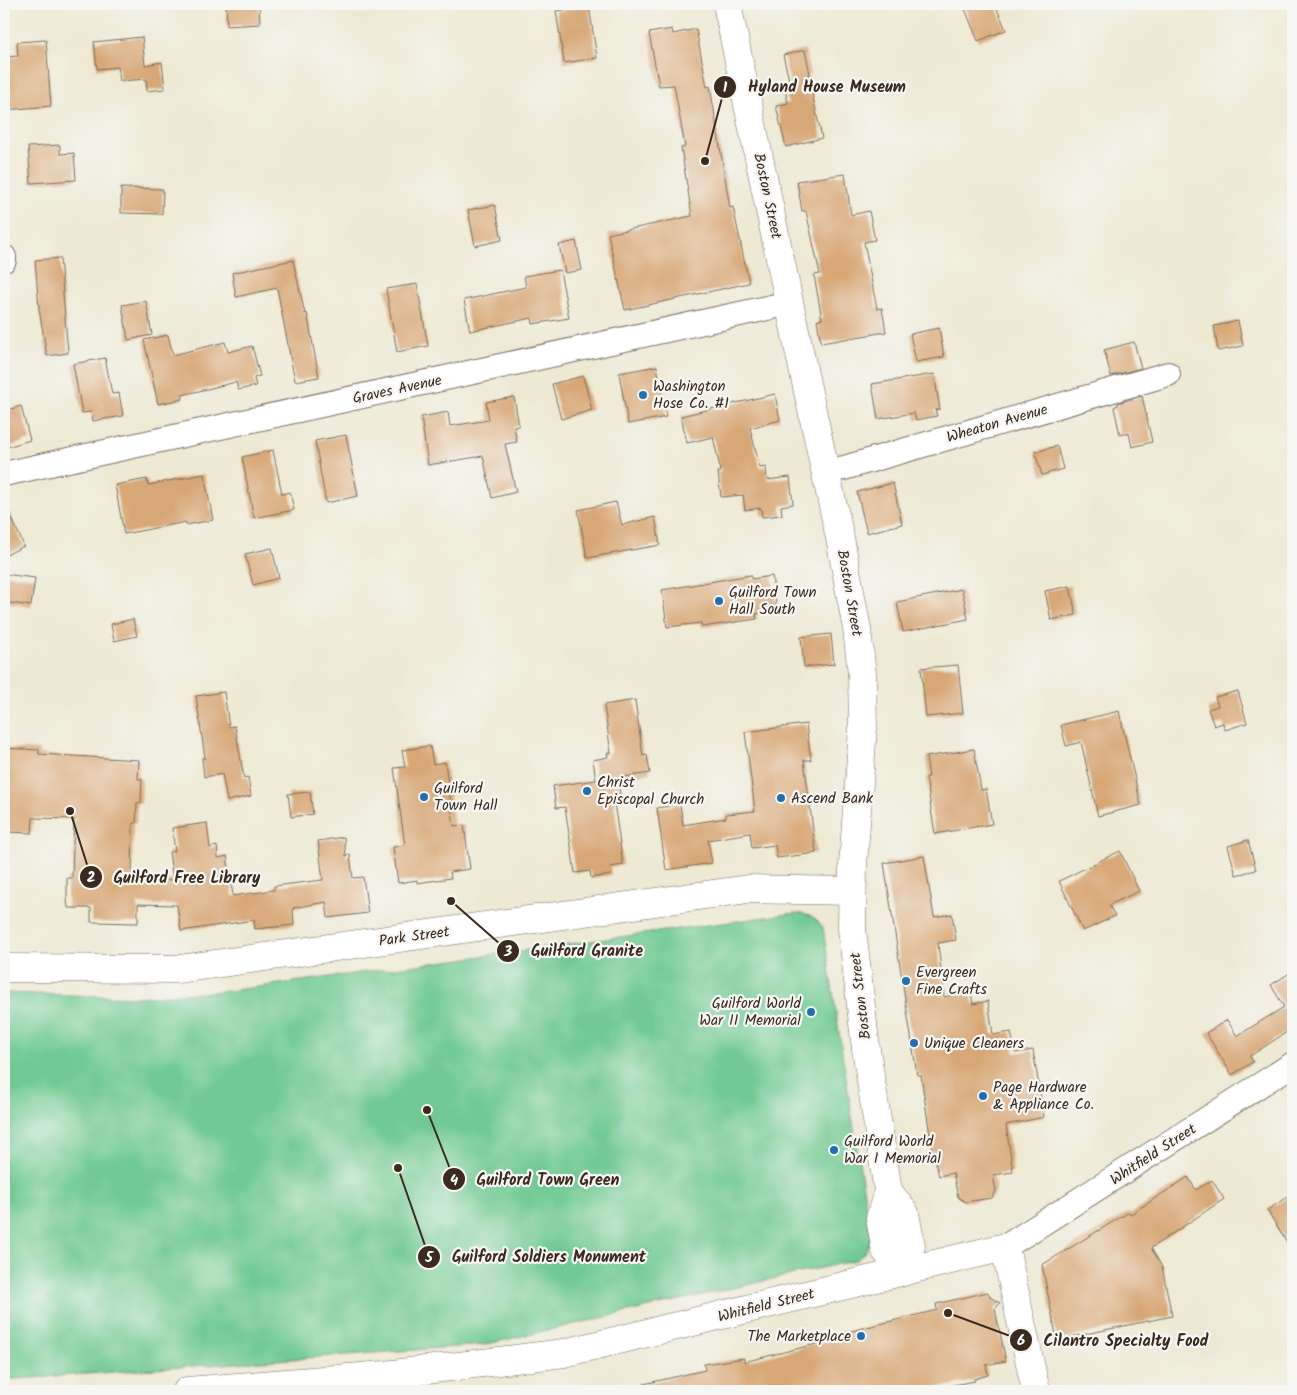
<svg xmlns="http://www.w3.org/2000/svg" width="1297" height="1395" viewBox="0 0 1297 1395" font-family="Kalam,sans-serif">
<rect width="100%" height="100%" fill="#f6f6f2"/>
<filter id="ink" filterUnits="userSpaceOnUse"><feTurbulence type="fractalNoise" baseFrequency=".02" numOctaves="2"/><feDisplacementMap in="SourceGraphic" scale="10" xChannelSelector="R" yChannelSelector="G"/><feConvolveMatrix kernelMatrix="1 2 1 2 8 2 1 2 1" color-interpolation-filters="sRGB"/></filter>
<filter id="wash" filterUnits="userSpaceOnUse"><feTurbulence type="fractalNoise" baseFrequency=".0096" numOctaves="4" result="noise"/><feDisplacementMap in="SourceGraphic" scale="20" xChannelSelector="R" yChannelSelector="G"/><feGaussianBlur stdDeviation="1.12" result="paint"/><feColorMatrix in="noise" values="0 0 0 0 0 0 0 0 0 0 0 0 0 0 0 0 0 1.4 0 .05"/><feComposite in="paint" operator="in"/></filter>
<g filter="url(#wash)">
<rect width="100%" height="100%" fill="#ede9d3"/>
<path fill="#6fca91" stroke="#557a58" d="M 795,913 C 808,914 816,917 823,928 L 870,1233 C 870,1245 866,1253 856,1260 L 483,1345 L 4,1380 L 4,993 L 136,997 L 228,991 Z"/>
<g id="blocks">
<g fill="#d8a776">
<path d="M 226,4 L 259,4 L 260,24 L 227,26 Z"/>
<path d="M 963,4 L 995,4 L 1006,30 L 978,41 Z"/>
<path d="M 589,6 L 597,58 L 564,63 L 556,11 Z"/>
<path d="M 672,29 L 673,34 L 696,29 L 707,87 L 710,86 L 730,208 L 733,207 L 749,283 L 625,310 L 608,234 L 692,216 L 681,148 L 685,147 L 674,85 L 659,86 L 649,33 Z"/>
<path d="M 142,37 L 145,65 L 162,62 L 165,89 L 147,91 L 146,79 L 120,81 L 118,67 L 97,69 L 94,42 Z"/>
<path d="M 46,40 L 51,106 L 4,110 L 4,57 L 18,56 L 17,42 Z"/>
<path d="M 805,50 L 810,74 L 808,75 L 822,138 L 786,147 L 776,106 L 788,103 L 785,90 L 791,88 L 783,55 Z"/>
<path d="M 60,145 L 60,154 L 74,153 L 76,180 L 31,183 L 28,147 Z"/>
<path d="M 845,174 L 851,215 L 869,211 L 875,240 L 864,242 L 877,309 L 882,308 L 886,332 L 821,343 L 817,320 L 822,319 L 814,275 L 820,274 L 806,211 L 802,211 L 797,181 Z"/>
<path d="M 121,188 L 163,189 L 162,214 L 121,213 Z"/>
<path d="M 495,205 L 502,240 L 475,246 L 468,210 Z"/>
<path d="M 576,241 L 582,270 L 565,273 L 559,245 Z"/>
<path d="M 60,258 L 68,353 L 47,356 L 39,309 L 35,260 Z"/>
<path d="M 293,260 L 305,314 L 307,313 L 319,377 L 295,381 L 277,288 L 236,297 L 232,273 Z"/>
<path d="M 560,270 L 569,318 L 533,324 L 532,318 L 470,331 L 464,300 L 526,287 L 524,276 Z"/>
<path d="M 417,284 L 428,346 L 397,352 L 386,289 Z"/>
<path d="M 146,301 L 152,335 L 128,340 L 122,305 Z"/>
<path d="M 1238,321 L 1243,346 L 1218,351 L 1214,326 Z"/>
<path d="M 939,328 L 944,357 L 916,362 L 910,334 Z"/>
<path d="M 168,335 L 173,355 L 225,342 L 228,352 L 252,346 L 260,376 L 254,378 L 256,386 L 238,390 L 236,382 L 182,395 L 183,399 L 158,404 L 144,340 Z"/>
<path d="M 1134,342 L 1141,368 L 1111,376 L 1104,350 Z"/>
<path d="M 105,358 L 112,394 L 119,393 L 123,416 L 93,421 L 91,412 L 82,413 L 73,364 Z"/>
<path d="M 657,366 L 666,417 L 628,424 L 619,373 Z"/>
<path d="M 934,374 L 940,409 L 935,410 L 937,416 L 916,420 L 914,413 L 878,419 L 872,384 Z"/>
<path d="M 583,376 L 592,410 L 561,419 L 552,384 Z"/>
<path d="M 775,394 L 780,420 L 750,428 L 760,468 L 766,467 L 767,480 L 790,477 L 793,504 L 781,506 L 782,515 L 762,517 L 761,508 L 745,510 L 743,495 L 721,497 L 718,472 L 721,472 L 713,437 L 687,443 L 681,416 Z"/>
<path d="M 1142,396 L 1152,442 L 1132,447 L 1129,433 L 1120,435 L 1114,407 L 1118,405 L 1118,403 Z"/>
<path d="M 514,397 L 519,426 L 514,427 L 517,442 L 505,444 L 516,492 L 492,498 L 483,456 L 428,465 L 421,417 L 448,412 L 450,426 L 489,420 L 486,402 Z"/>
<path d="M 21,406 L 30,440 L 4,448 L 4,411 Z"/>
<path d="M 346,435 L 358,496 L 326,503 L 315,441 Z"/>
<path d="M 1057,446 L 1063,469 L 1042,475 L 1035,452 Z"/>
<path d="M 273,450 L 282,494 L 290,492 L 294,510 L 254,518 L 242,457 Z"/>
<path d="M 204,474 L 213,520 L 186,525 L 186,522 L 124,534 L 115,485 L 147,479 L 148,485 Z"/>
<path d="M 893,483 L 902,524 L 867,533 L 857,492 Z"/>
<path d="M 4,500 L 24,546 L 4,556 Z"/>
<path d="M 616,502 L 622,525 L 655,517 L 660,545 L 587,558 L 578,510 Z"/>
<path d="M 272,548 L 279,578 L 253,585 L 245,554 Z"/>
<path d="M 4,574 L 35,578 L 31,606 L 4,602 Z"/>
<path d="M 751,575 L 752,579 L 772,576 L 777,611 L 756,614 L 757,619 L 702,627 L 701,623 L 667,627 L 662,590 Z"/>
<path d="M 1070,586 L 1076,615 L 1051,620 L 1045,591 Z"/>
<path d="M 962,589 L 968,619 L 903,632 L 897,602 Z"/>
<path d="M 133,619 L 137,636 L 114,641 L 111,624 Z"/>
<path d="M 831,634 L 834,664 L 804,667 L 801,637 Z"/>
<path d="M 958,665 L 963,713 L 926,717 L 921,668 Z"/>
<path d="M 1238,691 L 1247,723 L 1225,730 L 1223,723 L 1214,726 L 1208,709 L 1218,706 L 1215,697 Z"/>
<path d="M 224,692 L 229,727 L 235,726 L 244,778 L 248,777 L 251,796 L 227,801 L 222,774 L 204,777 L 202,758 L 205,758 L 196,696 Z"/>
<path d="M 635,700 L 643,756 L 647,755 L 650,773 L 617,778 L 620,794 L 613,795 L 623,865 L 610,867 L 611,875 L 591,878 L 590,871 L 575,873 L 565,807 L 556,808 L 553,786 L 596,780 L 593,760 L 608,757 L 607,753 L 611,753 L 604,705 Z"/>
<path d="M 1119,711 L 1141,805 L 1098,816 L 1081,742 L 1066,746 L 1061,725 Z"/>
<path d="M 806,724 L 811,760 L 804,760 L 816,853 L 777,858 L 775,845 L 752,848 L 750,833 L 708,840 L 712,863 L 666,870 L 657,808 L 680,804 L 683,825 L 726,818 L 726,814 L 755,811 L 745,732 Z"/>
<path d="M 430,746 L 433,764 L 445,762 L 454,826 L 464,825 L 470,869 L 450,872 L 451,878 L 417,883 L 417,880 L 398,883 L 393,847 L 405,845 L 394,768 L 405,767 L 402,750 Z"/>
<path d="M 4,748 L 39,750 L 39,754 L 139,760 L 138,779 L 142,779 L 141,803 L 137,803 L 136,823 L 133,823 L 132,878 L 173,880 L 169,852 L 175,851 L 172,828 L 207,823 L 210,848 L 217,846 L 218,858 L 227,856 L 233,896 L 274,890 L 274,886 L 323,880 L 318,841 L 344,837 L 346,856 L 350,855 L 353,878 L 363,877 L 368,913 L 328,918 L 326,902 L 293,908 L 294,925 L 255,929 L 254,920 L 181,931 L 177,905 L 138,904 L 138,923 L 91,922 L 91,908 L 68,908 L 67,899 L 67,878 L 72,878 L 74,819 L 33,818 L 32,833 L 4,832 Z"/>
<path d="M 974,749 L 981,790 L 986,789 L 992,824 L 935,834 L 926,777 L 929,777 L 926,757 Z"/>
<path d="M 310,792 L 313,814 L 291,817 L 288,794 Z"/>
<path d="M 1248,840 L 1256,870 L 1236,875 L 1228,846 Z"/>
<path d="M 1120,851 L 1139,891 L 1109,905 L 1115,916 L 1083,931 L 1059,881 Z"/>
<path d="M 924,856 L 934,917 L 952,914 L 956,940 L 938,943 L 944,997 L 971,992 L 973,1004 L 988,1001 L 993,1035 L 1011,1032 L 1015,1053 L 1033,1050 L 1044,1117 L 1006,1125 L 1013,1172 L 993,1175 L 996,1191 L 992,1198 L 965,1202 L 958,1197 L 953,1173 L 939,1176 L 932,1149 L 921,1075 L 917,1075 L 884,863 Z"/>
<path d="M 1293,971 L 1293,1028 L 1250,1056 L 1253,1062 L 1232,1075 L 1206,1033 L 1227,1020 L 1237,1036 L 1284,1007 L 1271,985 Z"/>
<path d="M 1188,1177 L 1196,1190 L 1212,1180 L 1224,1199 L 1151,1248 L 1162,1267 L 1172,1316 L 1057,1340 L 1042,1265 L 1129,1212 L 1131,1214 Z"/>
<path d="M 1293,1194 L 1293,1252 L 1267,1210 Z"/>
<path d="M 988,1292 L 990,1297 L 1000,1303 L 995,1309 L 1006,1361 L 986,1365 L 988,1375 L 974,1379 L 975,1381 L 920,1391 L 645,1391 L 644,1384 L 705,1370 L 704,1364 L 744,1358 L 744,1362 L 844,1337 L 843,1333 L 937,1310 L 936,1304 Z"/>
</g>
</g>
</g>
<g filter="url(#ink)">
<use href="#blocks" fill-opacity="0" stroke="#796d5d" stroke-width="1"/>
<g fill="none" stroke-linecap="round" stroke-linejoin="round">
<g stroke="#796d5d" stroke-width="26">
<g id="street">
<path d="M 4,260 L 4,257"/>
<path d="M 826,471 L 844,468 L 1168,374"/>
<path d="M 4,474 L 790,303"/>
<path d="M 1005,1247 L 1293,1064"/>
</g>
</g>
<g stroke="#796d5d" stroke-width="29">
<g id="secondary">
<path d="M 727,4 L 803,369 L 840,538 L 857,629 L 862,674 L 863,728 L 853,865 L 852,929 L 866,1049 L 888,1191 L 880,1218 L 886,1251 L 903,1272"/>
<path d="M 4,968 L 179,969 L 748,889 L 852,891"/>
<path d="M 888,1191 L 905,1213 L 911,1246 L 903,1272"/>
<path d="M 187,1391 L 385,1375 L 564,1353 L 1005,1247 L 1036,1391"/>
</g>
</g>
<use href="#street" stroke="#fff" stroke-width="24"/>
<use href="#secondary" stroke="#fff" stroke-width="28"/>
</g>
</g>
<g fill="#1f6fb2" stroke="#f6f6f2" stroke-width="2">
<circle cx="643" cy="395" r="5"/>
<circle cx="719" cy="601" r="5"/>
<circle cx="587" cy="791" r="5"/>
<circle cx="424" cy="797" r="5"/>
<circle cx="781" cy="798" r="5"/>
<circle cx="906" cy="981" r="5"/>
<circle cx="811" cy="1012" r="5"/>
<circle cx="914" cy="1043" r="5"/>
<circle cx="983" cy="1096" r="5"/>
<circle cx="834" cy="1150" r="5"/>
<circle cx="861" cy="1336" r="5"/>
</g>
<g text-anchor="middle" stroke-width="4.5" stroke-linejoin="round" paint-order="stroke">
<g font-size="15" fill="#3b2a1e" stroke="#f6f6f2">
<text transform="translate(768 196) rotate(78)" y="5">Boston Street</text>
<text transform="translate(397 389) rotate(-12)" y="5">Graves Avenue</text>
<text transform="translate(997 423) rotate(-16)" y="5">Wheaton Avenue</text>
<text transform="translate(850 593) rotate(80)" y="5">Boston Street</text>
<text transform="translate(414 936) rotate(-8)" y="5">Park Street</text>
<text transform="translate(860 996) rotate(-97)" y="5">Boston Street</text>
<text transform="translate(1153 1154) rotate(-33)" y="5">Whitfield Street</text>
<text transform="translate(766 1305) rotate(-14)" y="5">Whitfield Street</text>
</g>
<g font-size="15" fill="#3b2a1e" stroke="#f6f6f2" text-anchor="start">
<text x="653" y="391">Washington<tspan x="653" dy="17">Hose Co. #1</tspan></text>
<text x="729" y="597">Guilford Town<tspan x="729" dy="17">Hall South</tspan></text>
<text x="597" y="787">Christ<tspan x="597" dy="17">Episcopal Church</tspan></text>
<text x="434" y="793">Guilford<tspan x="434" dy="17">Town Hall</tspan></text>
<text x="791" y="803">Ascend Bank</text>
<text x="916" y="977">Evergreen<tspan x="916" dy="17">Fine Crafts</tspan></text>
<text x="801" y="1008" text-anchor="end">Guilford World<tspan x="801" dy="17">War II Memorial</tspan></text>
<text x="924" y="1048">Unique Cleaners</text>
<text x="993" y="1092">Page Hardware<tspan x="993" dy="17">&amp; Appliance Co.</tspan></text>
<text x="844" y="1146">Guilford World<tspan x="844" dy="17">War I Memorial</tspan></text>
<text x="851" y="1341" text-anchor="end">The Marketplace</text>
</g>
</g>
<path fill="none" stroke="#3b2a1e" stroke-width="2" d="M705 161L725 87M70 811L91 877M451 901L508 951M427 1110L454 1179M398 1168L429 1257M948 1313L1021 1340"/>
<g fill="#3b2a1e" stroke="#f6f6f2" stroke-width="2">
<circle cx="705" cy="161" r="5"/>
<circle cx="70" cy="811" r="5"/>
<circle cx="451" cy="901" r="5"/>
<circle cx="427" cy="1110" r="5"/>
<circle cx="398" cy="1168" r="5"/>
<circle cx="948" cy="1313" r="5"/>
<circle cx="725" cy="87" r="12"/>
<circle cx="91" cy="877" r="12"/>
<circle cx="508" cy="951" r="12"/>
<circle cx="454" cy="1179" r="12"/>
<circle cx="429" cy="1257" r="12"/>
<circle cx="1021" cy="1340" r="12"/>
</g>
<g font-size="15" text-anchor="middle" font-weight="bold" fill="#fff">
<text x="725" y="92">1</text>
<text x="91" y="882">2</text>
<text x="508" y="956">3</text>
<text x="454" y="1185">4</text>
<text x="429" y="1262">5</text>
<text x="1021" y="1345">6</text>
</g>
<g font-size="16" text-anchor="middle" font-weight="bold" fill="#3b2a1e" stroke="#f6f6f2" stroke-width="4.5" stroke-linejoin="round" paint-order="stroke">
<text x="827" y="92">Hyland House Museum</text>
<text x="187" y="883">Guilford Free Library</text>
<text x="587" y="956">Guilford Granite</text>
<text x="548" y="1185">Guilford Town Green</text>
<text x="549" y="1262">Guilford Soldiers Monument</text>
<text x="1126" y="1346">Cilantro Specialty Food</text>
</g>
<rect width="1297" height="1395" fill="none" stroke="#f6f6f2" stroke-width="20"/>
</svg>
